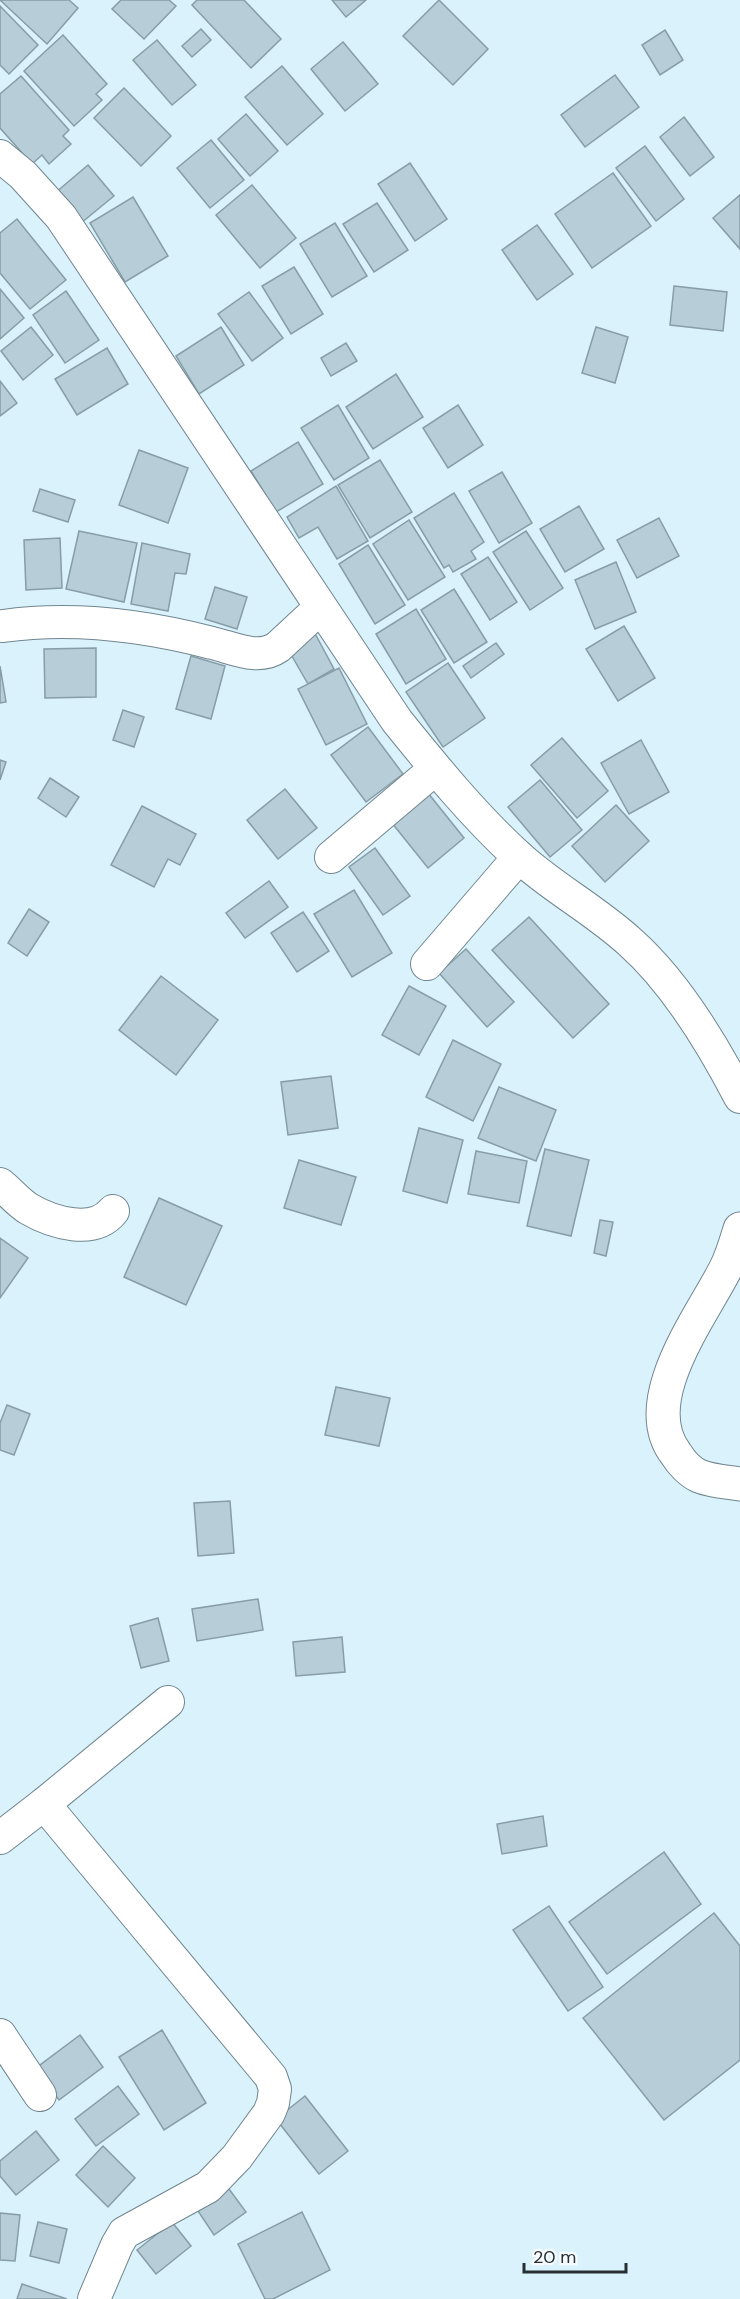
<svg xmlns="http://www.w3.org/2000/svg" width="740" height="2299" viewBox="0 0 740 2299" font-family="'DM Sans',sans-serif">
<rect width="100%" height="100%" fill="#daf2fc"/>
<g fill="#b7ced8" stroke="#879da7" stroke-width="1.5">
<path d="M 0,0 L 69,0 L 78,8 L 47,44 Z"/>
<path d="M 121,0 L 169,0 L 176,6 L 144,39 L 112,9 Z"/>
<path d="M 197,0 L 244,0 L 281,39 L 251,68 L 192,5 Z"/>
<path d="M 332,0 L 366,0 L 346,17 Z"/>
<path d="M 439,0 L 488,49 L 453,85 L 403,36 Z"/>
<path d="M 0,6 L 38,45 L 9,74 L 0,65 Z"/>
<path d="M 201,29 L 211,40 L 192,57 L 182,46 Z"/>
<path d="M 665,30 L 683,60 L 660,75 L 642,45 Z"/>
<path d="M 63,35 L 107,84 L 96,94 L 102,100 L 74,126 L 24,71 Z"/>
<path d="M 157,40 L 196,85 L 172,105 L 133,60 Z"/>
<path d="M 343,42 L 378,84 L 345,111 L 311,69 Z"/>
<path d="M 282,66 L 323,114 L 287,145 L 245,97 Z"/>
<path d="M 615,75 L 639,107 L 585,147 L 561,115 Z"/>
<path d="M 21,76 L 69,130 L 63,136 L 71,144 L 49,164 L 42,155 L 32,164 L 0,128 L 0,94 Z"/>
<path d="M 124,88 L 171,136 L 141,166 L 94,118 Z"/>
<path d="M 246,114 L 278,151 L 250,176 L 218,139 Z"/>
<path d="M 684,117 L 714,157 L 690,176 L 660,137 Z"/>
<path d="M 211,140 L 244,180 L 210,208 L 177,168 Z"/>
<path d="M 645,146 L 684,199 L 656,221 L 616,168 Z"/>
<path d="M 410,163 L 447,219 L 415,241 L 378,184 Z"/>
<path d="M 88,165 L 114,196 L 81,223 L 55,193 Z"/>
<path d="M 613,173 L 651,226 L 592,268 L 555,214 Z"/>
<path d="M 252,185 L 296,238 L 260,268 L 216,215 Z"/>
<path d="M 740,195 L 740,249 L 713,218 Z"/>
<path d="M 133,197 L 168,256 L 125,282 L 90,223 Z"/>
<path d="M 377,203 L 408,250 L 374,272 L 343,224 Z"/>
<path d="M 17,219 L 66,280 L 30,309 L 0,273 L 0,233 Z"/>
<path d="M 335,223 L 367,276 L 332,297 L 300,244 Z"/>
<path d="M 537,225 L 573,274 L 537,300 L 502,250 Z"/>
<path d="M 294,267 L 323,314 L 291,334 L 262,286 Z"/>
<path d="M 674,286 L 727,292 L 723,331 L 670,325 Z"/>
<path d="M 0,289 L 24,318 L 0,339 Z"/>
<path d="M 66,291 L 99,340 L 65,363 L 33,315 Z"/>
<path d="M 249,292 L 283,338 L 252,361 L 218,314 Z"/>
<path d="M 31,327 L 53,355 L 23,380 L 1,351 Z"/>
<path d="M 221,327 L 244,365 L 199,394 L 176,356 Z"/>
<path d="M 596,327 L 628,337 L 615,383 L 582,373 Z"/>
<path d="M 346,343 L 357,361 L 331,376 L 321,358 Z"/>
<path d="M 107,348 L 128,384 L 77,415 L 55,379 Z"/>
<path d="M 396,374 L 423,417 L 373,449 L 346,407 Z"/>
<path d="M 0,381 L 17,403 L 0,416 Z"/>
<path d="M 338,405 L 369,458 L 334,480 L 301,428 Z"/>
<path d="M 458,405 L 483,445 L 448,468 L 423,428 Z"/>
<path d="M 298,442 L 323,484 L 276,512 L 251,471 Z"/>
<path d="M 139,450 L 188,468 L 168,523 L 119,505 Z"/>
<path d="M 380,460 L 412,512 L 370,538 L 338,485 Z"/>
<path d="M 502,472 L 532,523 L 499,543 L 469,491 Z"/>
<path d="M 336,486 L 368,541 L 337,559 L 318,527 L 299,538 L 287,517 Z"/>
<path d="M 40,489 L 75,500 L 68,522 L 33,511 Z"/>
<path d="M 454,493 L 484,542 L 471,551 L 476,559 L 453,572 L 449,565 L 444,568 L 414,518 Z"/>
<path d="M 579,506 L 604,549 L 565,572 L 540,529 Z"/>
<path d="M 659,518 L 679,556 L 637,578 L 617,540 Z"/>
<path d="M 409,520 L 445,577 L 408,600 L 373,544 Z"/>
<path d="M 79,531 L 137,543 L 124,602 L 66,589 Z"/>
<path d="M 526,531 L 563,588 L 530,610 L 493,552 Z"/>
<path d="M 60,538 L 62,588 L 26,590 L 24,540 Z"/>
<path d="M 142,543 L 190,554 L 186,574 L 175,573 L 168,611 L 131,604 Z"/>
<path d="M 368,545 L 405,605 L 375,624 L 339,564 Z"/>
<path d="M 488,557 L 517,602 L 490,620 L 461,574 Z"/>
<path d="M 616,562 L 636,612 L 595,629 L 575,580 Z"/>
<path d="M 215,587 L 247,597 L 237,629 L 205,619 Z"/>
<path d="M 454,589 L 487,642 L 454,663 L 421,610 Z"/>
<path d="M 416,609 L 446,659 L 406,684 L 376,634 Z"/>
<path d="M 624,626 L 655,678 L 618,701 L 586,649 Z"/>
<path d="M 312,628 L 334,669 L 308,684 L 285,644 Z"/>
<path d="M 496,643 L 504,654 L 471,678 L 463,666 Z"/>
<path d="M 96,648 L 96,697 L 45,698 L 44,649 Z"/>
<path d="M 191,656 L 225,666 L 211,719 L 176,709 Z"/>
<path d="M 448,663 L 485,718 L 443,747 L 406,692 Z"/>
<path d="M 0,666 L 6,702 L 0,703 Z"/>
<path d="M 339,668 L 367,724 L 326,745 L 298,689 Z"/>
<path d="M 123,710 L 144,717 L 134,747 L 113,740 Z"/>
<path d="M 368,727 L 403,774 L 366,802 L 331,755 Z"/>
<path d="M 562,738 L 608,791 L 577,818 L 531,765 Z"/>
<path d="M 641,740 L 669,792 L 629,814 L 601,763 Z"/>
<path d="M 0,760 L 6,762 L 0,780 Z"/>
<path d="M 50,778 L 79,797 L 66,817 L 38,798 Z"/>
<path d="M 540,780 L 582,830 L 550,857 L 508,807 Z"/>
<path d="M 285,789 L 317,828 L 278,859 L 247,820 Z"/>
<path d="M 428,793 L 464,838 L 428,868 L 392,823 Z"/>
<path d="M 616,805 L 649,841 L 605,882 L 572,846 Z"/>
<path d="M 142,806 L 196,834 L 180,865 L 168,859 L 154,887 L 111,865 Z"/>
<path d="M 375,848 L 410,896 L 383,915 L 349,867 Z"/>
<path d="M 269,881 L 288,907 L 245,938 L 226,913 Z"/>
<path d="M 354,890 L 392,953 L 352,977 L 314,914 Z"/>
<path d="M 29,909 L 49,922 L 27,956 L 8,943 Z"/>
<path d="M 303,912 L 329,951 L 297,972 L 271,933 Z"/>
<path d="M 529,917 L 609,1004 L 573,1038 L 492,950 Z"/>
<path d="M 466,949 L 514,1002 L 487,1027 L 439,973 Z"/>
<path d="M 161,976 L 218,1020 L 176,1075 L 119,1030 Z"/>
<path d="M 409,986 L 446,1006 L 419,1055 L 382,1035 Z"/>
<path d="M 453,1040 L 501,1064 L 473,1121 L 426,1097 Z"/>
<path d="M 331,1076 L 338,1128 L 288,1135 L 281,1082 Z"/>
<path d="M 499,1087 L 556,1110 L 536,1161 L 478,1138 Z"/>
<path d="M 419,1128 L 463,1140 L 447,1203 L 403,1191 Z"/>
<path d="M 545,1149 L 589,1160 L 571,1236 L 527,1226 Z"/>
<path d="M 476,1151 L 527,1161 L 519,1203 L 468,1194 Z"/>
<path d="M 299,1160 L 356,1177 L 341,1225 L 284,1208 Z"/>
<path d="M 159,1198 L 222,1226 L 186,1305 L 124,1277 Z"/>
<path d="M 600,1220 L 613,1222 L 606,1256 L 594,1253 Z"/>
<path d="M 0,1238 L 28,1258 L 0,1298 Z"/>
<path d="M 336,1387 L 390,1398 L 379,1446 L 325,1435 Z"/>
<path d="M 7,1405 L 30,1414 L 14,1455 L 0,1450 L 0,1423 Z"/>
<path d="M 230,1501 L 234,1553 L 198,1556 L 194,1503 Z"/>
<path d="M 258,1599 L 263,1630 L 197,1641 L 192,1609 Z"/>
<path d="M 158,1618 L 169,1661 L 141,1668 L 130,1626 Z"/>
<path d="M 342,1637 L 345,1672 L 296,1676 L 293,1642 Z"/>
<path d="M 543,1816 L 547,1846 L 502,1854 L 497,1824 Z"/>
<path d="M 664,1852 L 701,1904 L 607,1974 L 569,1922 Z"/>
<path d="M 549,1906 L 603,1987 L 568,2011 L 513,1930 Z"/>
<path d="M 714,1913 L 740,1946 L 740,2060 L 664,2120 L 583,2018 Z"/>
<path d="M 162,2030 L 206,2103 L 164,2130 L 119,2057 Z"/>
<path d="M 80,2035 L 103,2067 L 59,2100 L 36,2068 Z"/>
<path d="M 118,2086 L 139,2114 L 96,2146 L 75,2119 Z"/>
<path d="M 305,2096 L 348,2151 L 319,2174 L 276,2119 Z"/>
<path d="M 36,2131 L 59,2160 L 16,2195 L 0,2176 L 0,2161 Z"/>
<path d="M 103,2146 L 135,2178 L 108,2207 L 76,2175 Z"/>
<path d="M 229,2189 L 246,2212 L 214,2235 L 198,2211 Z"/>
<path d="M 302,2212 L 330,2270 L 273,2299 L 265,2299 L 238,2244 Z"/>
<path d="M 0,2213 L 20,2215 L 15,2261 L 0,2260 Z"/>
<path d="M 38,2222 L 67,2229 L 59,2263 L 30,2256 Z"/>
<path d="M 172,2222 L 191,2246 L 156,2274 L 137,2250 Z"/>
<path d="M 22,2284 L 67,2299 L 17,2299 Z"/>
</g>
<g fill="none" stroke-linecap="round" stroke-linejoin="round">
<g stroke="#70868f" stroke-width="34">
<g id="street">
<path d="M 0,156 L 23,175 L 61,217 L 397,721 C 435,768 474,816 518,856 C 553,888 595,910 630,942 C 675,982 712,1043 740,1097"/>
<path d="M 3,626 C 74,616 143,625 212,643 C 234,648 258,661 278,647 L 320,608"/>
<path d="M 331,857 L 435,769"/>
<path d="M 427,964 L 519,857"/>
<path d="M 0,1184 C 10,1192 19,1203 29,1209 C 53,1223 94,1235 113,1211"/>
<path d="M 44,1804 L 271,2077 L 275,2089 L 273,2103 L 269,2113 L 237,2157 L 208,2187 L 124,2233 L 117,2245 L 94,2299"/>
<path d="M 0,1838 L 44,1804 L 168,1702"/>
<path d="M 0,2035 L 40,2095"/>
</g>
</g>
<g stroke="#70868f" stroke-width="35">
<path id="secondary" d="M 740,1229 C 736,1242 732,1256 726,1268 C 702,1316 635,1401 676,1454 C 681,1462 690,1472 699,1476 C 711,1481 727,1482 740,1484"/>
</g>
<use href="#street" stroke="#fff" stroke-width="32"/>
<use href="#secondary" stroke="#fff" stroke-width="33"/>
</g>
<path d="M524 2263v9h102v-9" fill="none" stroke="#262f33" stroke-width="3"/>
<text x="533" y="2263" font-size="18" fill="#262f33" stroke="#f7fbfe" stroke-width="4.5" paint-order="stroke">20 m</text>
</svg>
